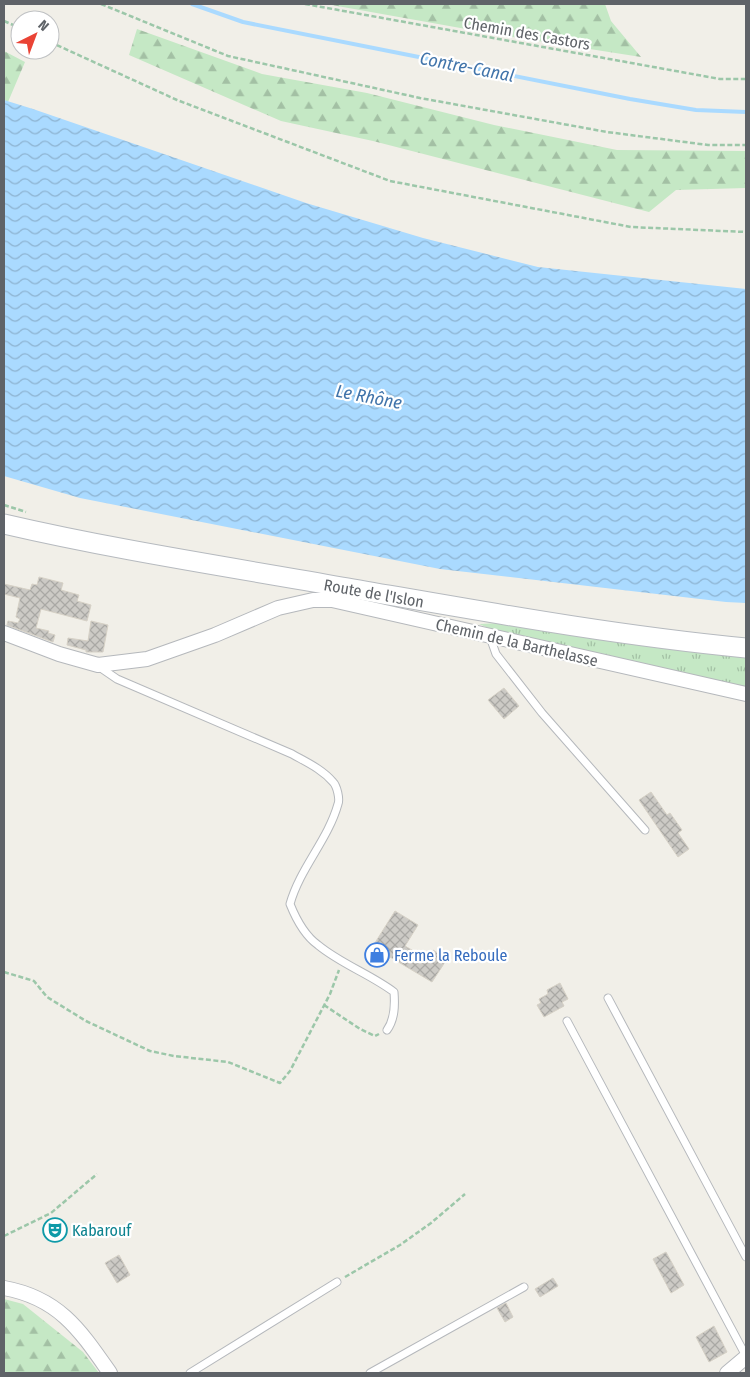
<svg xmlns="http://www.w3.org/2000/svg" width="750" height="1377" font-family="'Fira Sans Condensed',sans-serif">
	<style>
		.grass { fill: url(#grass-tufts) }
		.forest { fill: url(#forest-firs) }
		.water { fill: url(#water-waves) }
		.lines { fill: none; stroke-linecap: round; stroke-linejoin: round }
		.stream { stroke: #aadaff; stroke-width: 4 }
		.building { fill: url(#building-cross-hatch); stroke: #d6d1c6 }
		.lane-casing { stroke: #b5b8bc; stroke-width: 9 }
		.street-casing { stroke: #b5b8bc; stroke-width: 16 }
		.secondary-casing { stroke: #b6babf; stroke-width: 21 }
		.path { stroke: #9cc7a9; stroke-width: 2.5; stroke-dasharray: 5 2.5; stroke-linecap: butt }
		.lane { stroke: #fff; stroke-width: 7 }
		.street { stroke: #fff; stroke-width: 14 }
		.secondary { stroke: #fff; stroke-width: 19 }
		.labels { text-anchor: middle; stroke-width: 4.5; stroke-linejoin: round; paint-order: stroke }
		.street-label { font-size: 16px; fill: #5f6368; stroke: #fff }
		.shop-label { font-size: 16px; fill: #366cbe; stroke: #fff; text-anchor: start }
		.culture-label { font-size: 16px; fill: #0d838f; stroke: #fff; text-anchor: start }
		.water-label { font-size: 18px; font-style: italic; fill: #4174aa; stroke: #fff }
	</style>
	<defs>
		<pattern id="grass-tufts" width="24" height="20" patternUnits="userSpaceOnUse" patternTransform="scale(1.25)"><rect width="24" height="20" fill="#c5e8c5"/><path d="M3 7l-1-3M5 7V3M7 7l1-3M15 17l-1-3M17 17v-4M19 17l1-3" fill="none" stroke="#a3c0a4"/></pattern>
		<pattern id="forest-firs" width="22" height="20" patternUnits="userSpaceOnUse" patternTransform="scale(1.25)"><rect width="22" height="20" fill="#c5e8c5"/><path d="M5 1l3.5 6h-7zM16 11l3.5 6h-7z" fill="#a3c0a4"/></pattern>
		<pattern id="water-waves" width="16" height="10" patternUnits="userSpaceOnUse" patternTransform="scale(1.25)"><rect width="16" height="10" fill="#aadaff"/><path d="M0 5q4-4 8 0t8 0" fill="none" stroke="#8eb4d2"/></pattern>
		<pattern id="building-cross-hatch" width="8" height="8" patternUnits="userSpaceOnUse" patternTransform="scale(1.25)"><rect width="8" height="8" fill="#cccac5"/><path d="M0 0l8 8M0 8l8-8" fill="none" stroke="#a9a8a4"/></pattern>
	</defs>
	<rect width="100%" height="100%" fill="#f1efe8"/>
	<path class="grass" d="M500 623 671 649 746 658V687L500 633 479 624Z"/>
	<path class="forest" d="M326 4H605L611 21 641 57 494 34Z
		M137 29 262 74 367 93 494 125 617 150 746 151V188L676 190 649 212 373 141 281 121 129 55Z
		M4 51 25 62 8 102 4 100Z
		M4 1299 23 1304 83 1352 99 1373H5V1366L4 1365Z"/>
	<path class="water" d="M4 100 33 109 306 203 423 238 538 267 746 289V603L726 602 440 569 80 498 4 476Z"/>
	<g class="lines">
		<path class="stream" d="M192 4 243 22 630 99 696 110 746 112"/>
	</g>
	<path class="building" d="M39 577 63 583 61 590 79 595 77 601 91 605 87 621 41 609 36 628 49 631 48 633 55 635 53 642 7 625 8 621 18 623 20 619 16 617 20 598 4 594V584L30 590 32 584 37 585Z
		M91 621 108 625 103 652H86V650L67 645 68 638 88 641Z
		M504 688 519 706 504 719 488 700Z
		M651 792 667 815 670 813 682 830 678 833 689 849 678 857 639 800Z
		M395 911 418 925 405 946 427 959 433 950 447 959 432 982 390 957 387 962 382 959 381 962 368 954Z
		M560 983 568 999 562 1002 564 1006 544 1017 537 1005 541 1003 539 999 548 994 547 990Z
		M666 1252 684 1285 671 1293 653 1259Z
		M119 1255 130 1275 117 1283 105 1263Z
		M553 1278 558 1286 540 1297 535 1289Z
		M506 1303 513 1317 505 1322 497 1308Z
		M714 1326 727 1352 709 1362 696 1337Z"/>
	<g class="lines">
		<g class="lane-casing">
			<path id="lane" d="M490 637 496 654 542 713 645 830
				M98 666 117 679 292 754C306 762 322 769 333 782 337 786 340 799 338 804 328 840 300 868 290 904 296 919 304 935 318 945 341 964 370 974 394 992 395 1005 395 1019 387 1030
				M608 998 746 1257
				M567 1021 746 1356
				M190 1373 337 1282
				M370 1373 524 1287"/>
		</g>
		<g class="street-casing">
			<path id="street" d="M4 633 59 654 98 665 147 659 215 635 278 608 313 600H332L746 694
				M4 1288C59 1298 80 1330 110 1373
				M727 1373 746 1357"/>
		</g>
		<g class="secondary-casing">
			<path id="secondary" d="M4 524C116 550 229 567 342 587 476 610 610 635 746 648"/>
		</g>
		<path class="path" d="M101 4 228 56 420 98 607 132 708 145H746
			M305 4 720 79H746
			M4 21 20 28
			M50 42 177 100 390 181 631 227 746 232
			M4 505 26 512
			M4 972 34 981 47 997 86 1021 150 1051 174 1056 228 1062 280 1083 290 1071 330 994 339 970
			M324 1005 360 1029 375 1036 379 1034
			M4 1236 51 1213 97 1174
			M345 1277 400 1245 431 1223 465 1194"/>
		<use href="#lane" class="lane"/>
		<use href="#street" class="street"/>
		<use href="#secondary" class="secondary"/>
	</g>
	<defs>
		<g id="shop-ring" transform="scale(1.25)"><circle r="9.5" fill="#fff" stroke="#3f7fe0" stroke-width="1.5"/><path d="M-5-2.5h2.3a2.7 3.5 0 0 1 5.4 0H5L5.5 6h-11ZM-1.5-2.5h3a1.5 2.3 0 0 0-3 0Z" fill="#3f7fe0"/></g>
		<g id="theatre-ring" transform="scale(1.25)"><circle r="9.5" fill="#fff" stroke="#0f9aa8" stroke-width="1.5"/><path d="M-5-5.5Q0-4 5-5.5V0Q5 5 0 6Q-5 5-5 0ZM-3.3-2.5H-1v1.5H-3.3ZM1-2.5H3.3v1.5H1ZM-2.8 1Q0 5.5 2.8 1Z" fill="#0f9aa8"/></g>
	</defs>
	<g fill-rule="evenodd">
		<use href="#shop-ring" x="377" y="955"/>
		<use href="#theatre-ring" x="55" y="1230"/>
	</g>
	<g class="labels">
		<g class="street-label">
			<text transform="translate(527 33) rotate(10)" y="6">Chemin des Castors</text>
			<text transform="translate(374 593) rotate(10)" y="6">Route de l'Islon</text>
			<text transform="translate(517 642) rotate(13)" y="6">Chemin de la Barthelasse</text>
		</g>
		<g class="shop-label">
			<text x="394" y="961">Ferme la Reboule</text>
		</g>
		<g class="culture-label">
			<text x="72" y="1236">Kabarouf</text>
		</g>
		<g class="water-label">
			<text transform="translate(467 67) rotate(11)" y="6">Contre-Canal</text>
			<text transform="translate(369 397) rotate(11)" y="6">Le Rhône</text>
		</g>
	</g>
	<rect width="750" height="1377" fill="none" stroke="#5f6368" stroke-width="10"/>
	<g transform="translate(35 35) rotate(42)"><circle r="24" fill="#ffffff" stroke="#bfc1c3"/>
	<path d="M0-4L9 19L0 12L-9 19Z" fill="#ea4335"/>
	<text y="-8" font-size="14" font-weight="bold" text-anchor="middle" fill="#5f6368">N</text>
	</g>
</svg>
